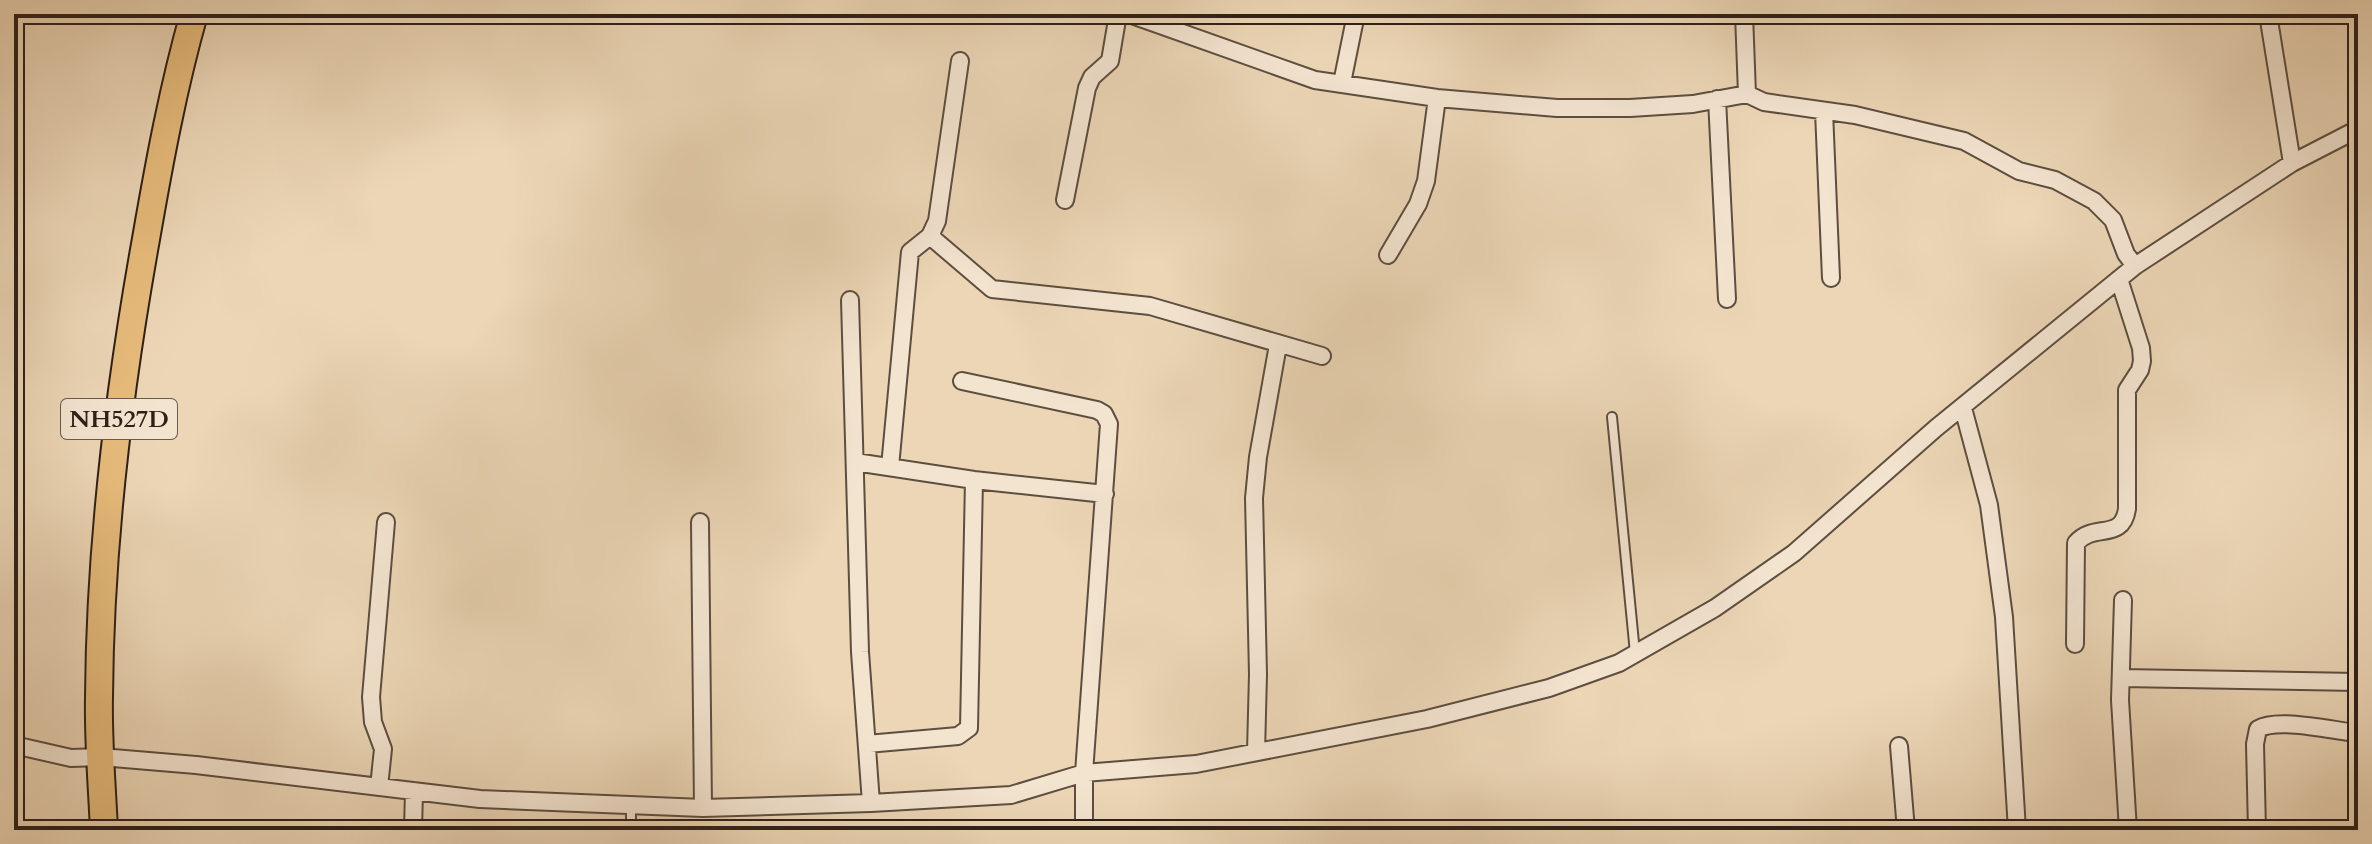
<svg xmlns="http://www.w3.org/2000/svg" width="2372" height="844" font-family="Cardo,serif">
	<style>
		.lines { fill: none; stroke-linecap: round; stroke-linejoin: round }
		.service-casing { stroke: #5d4e40; stroke-width: 12 }
		.minor-casing { stroke: #5d4e40; stroke-width: 20 }
		.trunk-casing { stroke: #2d2018; stroke-width: 30 }
		.service { stroke: #f3e4d0; stroke-width: 8 }
		.minor { stroke: #f3e4d0; stroke-width: 16 }
		.trunk { stroke: #e6bb7b; stroke-width: 26 }
		.labels { text-anchor: middle; stroke-width: 8; stroke-linejoin: round; paint-order: stroke }
		.shield { fill: #f3e4d0; stroke: #685b4f; stroke-width: 2 }
		.shield-label { font-size: 24px; font-weight: bold; fill: #2d2018 }
	</style>
	<rect width="100%" height="100%" fill="#ecd6b6"/>
	<filter id="stains"><feTurbulence type="fractalNoise" baseFrequency=".0025" numOctaves="4"/><feColorMatrix values="0 0 0 0 .2 0 0 0 0 .09 0 0 0 0 .02 0 0 0 .5 -.17"/></filter>
	<radialGradient id="worn" r=".72"><stop offset=".6" stop-color="#630" stop-opacity="0"/><stop offset="1" stop-color="#630" stop-opacity=".3"/></radialGradient>
	<g class="lines">
		<g class="service-casing">
			<path id="service" d="M1612 417 1635 653
				M631 805V830"/>
		</g>
		<g class="minor-casing">
			<path id="minor" d="M1129 14 1315 80 1437 98 1557 108H1630L1693 104 1747 94
				M1744 14 1747 94 1764 102 1855 115 1964 141 2019 171 2055 180 2094 201 2113 220 2126 254 2135 266
				M2268 14 2292 163
				M1342 83 1356 14
				M1717 99 1727 299
				M1824 111 1831 278
				M1065 200 1087 88 1092 77 1110 61 1118 14
				M930 236 992 289 1150 306 1322 356
				M1388 255 1418 204 1426 181 1437 98
				M850 300 860 652 871 803
				M962 381 1097 410 1104 414 1109 424 1084 773V830
				M1963 408 1989 505 2004 617 2017 830
				M855 462 974 480 1105 494
				M890 467 910 252 930 236 937 221 960 61
				M700 522 703 808
				M2123 600 2120 700 2128 830
				M2075 644 2076 543C2094 522 2122 542 2127 509V390L2140 370 2142 361 2141 348 2119 279
				M2121 678 2358 682
				M867 744 958 736 969 728 974 480
				M14 745 71 758 101 757 196 765 480 799 703 808 871 803 1011 795 1084 773 1196 764 1427 719 1549 688 1619 663 1715 608 1794 553 1936 428 2135 266 2292 163 2358 129
				M1899 746 1906 830
				M1256 752 1258 674 1254 498 1258 457 1278 345
				M379 787 383 749 373 722 371 697 386 522
				M413 830 414 791
				M2257 830 2255 744 2258 729C2278 717 2334 731 2358 733"/>
		</g>
		<g class="trunk-casing">
			<path id="trunk" d="M104 830C102 786 98 741 99 697 100 544 119 389 146 239 159 164 173 88 194 14"/>
		</g>
		<use href="#service" class="service"/>
		<use href="#minor" class="minor"/>
		<use href="#trunk" class="trunk"/>
	</g>
	<g class="labels">
		<rect class="shield" x="61" y="399" width="116" height="40" rx="6"/>
		<g class="shield-label">
			<text x="119" y="427">NH527D</text>
		</g>
	</g>
	<rect width="2372" height="844" fill="none" stroke="#ecd6b6" stroke-width="48"/>
	<rect x="16" y="16" width="2340" height="812" fill="none" stroke="#2d2018" stroke-width="4"/>
	<rect x="24" y="24" width="2324" height="796" fill="none" stroke="#2d2018" stroke-width="2"/>
	<rect width="100%" height="100%" filter="url(#stains)"/>
	<rect width="100%" height="100%" fill="url(#worn)"/>
</svg>
